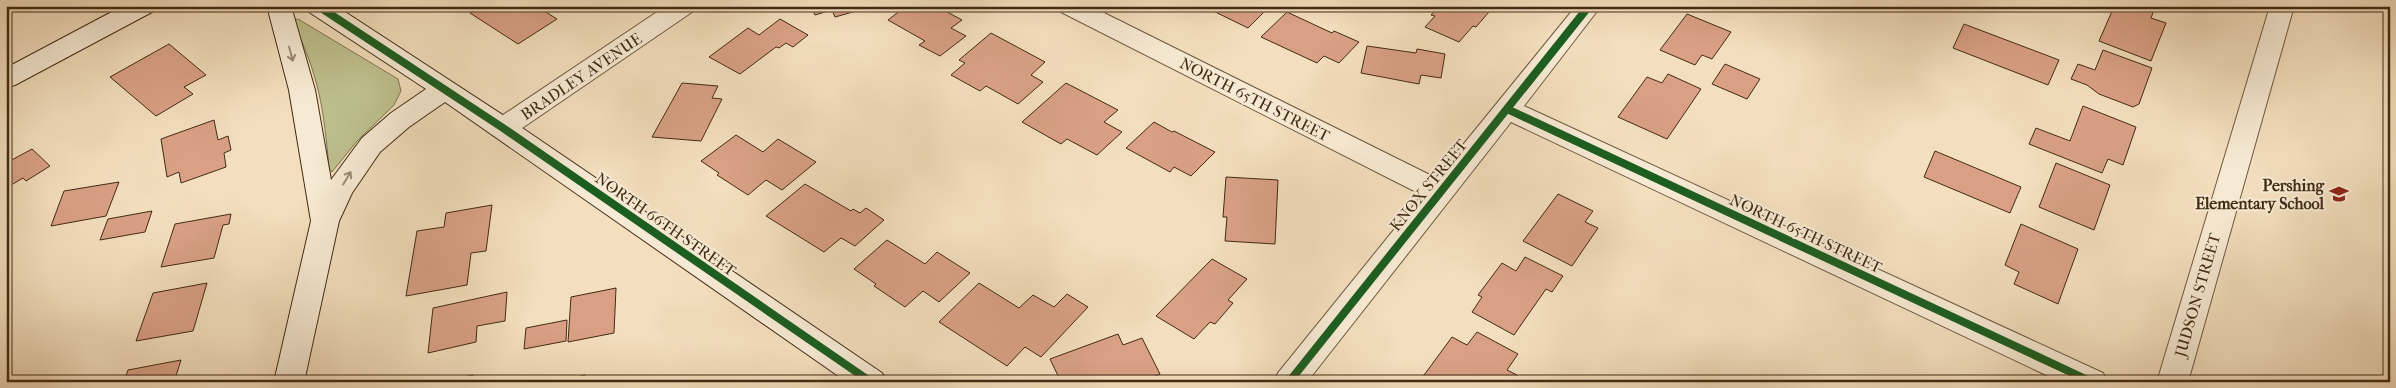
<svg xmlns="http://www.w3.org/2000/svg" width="2396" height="388" font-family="'IM FELL French Canon',serif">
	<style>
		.green { fill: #bec08e; stroke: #807651 }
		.building { fill: #d9a085; stroke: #422b14 }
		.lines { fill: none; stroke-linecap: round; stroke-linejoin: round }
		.street-casing { stroke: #6e583e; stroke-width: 2 }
		.secondary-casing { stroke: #422b14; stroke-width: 2 }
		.street { fill: #f7ead4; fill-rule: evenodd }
		.secondary { fill: #f7ead4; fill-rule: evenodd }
		.cycleway-casing { stroke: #f7ead4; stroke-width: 11 }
		.cycleway { stroke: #1b5e20; stroke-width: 8 }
		.oneway { stroke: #9c8a74 }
		.labels { text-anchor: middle; stroke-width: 4; stroke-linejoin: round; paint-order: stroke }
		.street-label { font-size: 16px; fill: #422b14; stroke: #f7ead4 }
		.poi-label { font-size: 16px; font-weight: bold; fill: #422b14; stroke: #f7ead4; text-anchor: end }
	</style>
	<rect width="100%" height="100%" fill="#f3debd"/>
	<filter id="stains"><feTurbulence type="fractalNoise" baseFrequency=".004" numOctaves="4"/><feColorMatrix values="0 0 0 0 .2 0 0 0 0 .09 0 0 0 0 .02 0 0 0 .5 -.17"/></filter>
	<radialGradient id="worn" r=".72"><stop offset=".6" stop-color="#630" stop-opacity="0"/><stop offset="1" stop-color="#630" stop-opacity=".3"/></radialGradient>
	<path class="green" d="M298 19 398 79 401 91 394 105 357 141 332 172 329 168C324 110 319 74 292 21Z"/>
	<path class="building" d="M466 6H521L528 11 536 6 557 19 518 44 470 13 474 11Z
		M811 6H874L835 17 832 10 815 15Z
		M906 6H936L962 20 951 28 966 36 940 56 919 45 925 41 888 20Z
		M1203 6H1265L1268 8 1248 28Z
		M1433 6H1491L1486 11 1489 12 1476 27 1473 26 1459 42 1425 27 1435 16 1431 15 1437 8Z
		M2111 6H2145L2154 10 2151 18 2166 23 2151 61 2099 41 2113 9Z
		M1287 12 1332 33 1334 31 1359 42 1339 63 1324 56 1317 63 1261 37Z
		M1687 14 1731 32 1712 59 1702 55 1695 65 1660 50Z
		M780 19 808 35 793 47 786 43 779 48 776 47 740 74 709 57 748 28 759 35Z
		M1964 24 2059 60 2048 85 1953 48Z
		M991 33 1045 62 1031 75 1043 82 1018 104 986 86 980 91 951 75 965 63 959 60Z
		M169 44 206 75 184 87 193 94 156 116 110 77Z
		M1367 46 1416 53 1417 49 1445 54 1441 78 1421 75 1419 84 1361 73Z
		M2103 50 2152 68 2139 104 2133 107 2099 94 2087 85 2071 79 2078 64 2095 70Z
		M1725 64 1760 79 1747 99 1712 84Z
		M1668 74 1701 89 1667 139 1618 117 1647 77 1662 83Z
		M682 83 718 86 712 98 722 99 701 141 652 137Z
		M1066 83 1118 110 1104 122 1122 132 1097 155 1067 139 1061 144 1022 122Z
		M2083 106 2136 127 2123 165 2108 159 2102 173 2029 144 2036 128 2070 141Z
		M214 120 218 140 228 136 231 150 224 153 226 167 181 183 179 172 167 177 161 139Z
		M1154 122 1172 132 1174 131 1215 152 1191 176 1174 167 1170 172 1126 148Z
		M736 135 763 152 778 139 816 162 782 190 766 180 748 195 717 175 719 173 701 161Z
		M32 149 50 166 26 181 23 178 6 188V160L8 162Z
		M1935 151 2021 187 2010 213 1924 177Z
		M2056 163 2110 185 2094 230 2039 207Z
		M1226 177 1278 180 1275 244 1225 241 1227 217H1223Z
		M119 182 106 216 51 226 64 191Z
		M805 184 851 211 853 209 860 213 866 208 884 220 855 246 841 238 824 252 766 216Z
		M1558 194 1593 211 1585 222 1598 228 1572 266 1523 241Z
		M492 205 486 251 471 253 467 285 406 296 417 231 444 227 446 213Z
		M152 211 145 232 100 240 108 219Z
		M231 214 229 224 223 225 214 258 161 267 175 224Z
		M2021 224 2078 249 2058 304 2014 284 2019 272 2005 265Z
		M887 240 925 264 937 252 970 273 939 302 923 291 905 307 874 286 876 284 854 269Z
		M1525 257 1563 276 1552 292 1546 289 1514 335 1472 312 1482 297 1478 295 1502 263 1516 271Z
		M1212 259 1247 279 1228 300 1233 303 1215 324 1210 322 1194 339 1156 316Z
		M207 283 193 331 136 341 153 293Z
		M979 283 1019 308 1033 295 1054 307 1067 294 1088 307 1041 357 1025 347 1007 366 939 322Z
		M616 288 614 333 568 342 571 297Z
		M507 292 505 321 477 326 476 342 428 353 433 308Z
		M567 320 566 341 524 349 526 328Z
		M1477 332 1518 354 1507 370 1517 375 1519 382H1419L1452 337 1467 345Z
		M1118 334 1123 345 1142 338 1160 374 1140 382H1061L1050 359Z
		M181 360 174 382H124L128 370Z
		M473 375 472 382H441Z
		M585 375V382H540L569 376 568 379Z"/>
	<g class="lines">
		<g class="street-casing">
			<path id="street" d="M666 6H695L692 12 512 135 503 137 494 135 490 128 494 121Z
				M1058 6H1090L1436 178 1576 6H1601L1524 106 2103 373 2107 382H2061L1511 122 1307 382H1274L1278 373 1422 195 1061 12Z
				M2270 6H2294L2188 382H2157Z"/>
		</g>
		<g class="secondary-casing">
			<path id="secondary" d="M123 6H155L152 12 15 85 6 88V68Z
				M267 6H291L315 90 331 180 362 138 391 113 426 89 309 12 306 6H336L512 121 882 373 886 382H847L445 102 409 127 380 152 352 193 339 221 304 382H274L311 221 289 90Z"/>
		</g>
		<use href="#street" class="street"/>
		<use href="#secondary" class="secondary"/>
		<g class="cycleway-casing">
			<path id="cycleway" d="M318 6 503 128 871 382
				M1507 109 2092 382
				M1289 382 1589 6"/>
		</g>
		<use href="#cycleway" class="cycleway"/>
	</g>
	<defs><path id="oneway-shaft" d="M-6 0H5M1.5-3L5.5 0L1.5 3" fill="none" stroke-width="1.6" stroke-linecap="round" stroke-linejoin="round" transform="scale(1.25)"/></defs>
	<g class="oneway">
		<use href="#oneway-shaft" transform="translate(291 54) rotate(75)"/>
		<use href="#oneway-shaft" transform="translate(347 178) rotate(-59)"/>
	</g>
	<defs>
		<g id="school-bare" transform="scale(1.5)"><path d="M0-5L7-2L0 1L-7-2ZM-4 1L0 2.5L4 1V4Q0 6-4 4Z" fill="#8f2418" stroke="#f7ead4" stroke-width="2.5" paint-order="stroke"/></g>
	</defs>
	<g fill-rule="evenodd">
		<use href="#school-bare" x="2339" y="194"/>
	</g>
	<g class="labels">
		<g class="street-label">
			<text transform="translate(581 76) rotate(-34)" y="6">BRADLEY AVENUE</text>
			<text transform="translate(1255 99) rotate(27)" y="6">NORTH 65TH STREET</text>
			<text transform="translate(1428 185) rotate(-51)" y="6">KNOX STREET</text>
			<text transform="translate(666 224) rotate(35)" y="6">NORTH 66TH STREET</text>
			<text transform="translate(1806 233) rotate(25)" y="6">NORTH 65TH STREET</text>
			<text transform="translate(2197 295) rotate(-74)" y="6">JUDSON STREET</text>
		</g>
		<g class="poi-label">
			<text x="2324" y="191">Pershing<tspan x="2324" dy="18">Elementary School</tspan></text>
		</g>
	</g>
	<rect width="2396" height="388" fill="none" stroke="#f3debd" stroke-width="25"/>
	<rect x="8" y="8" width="2381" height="373" fill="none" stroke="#422b14" stroke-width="2.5"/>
	<rect x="12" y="12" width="2371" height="363" fill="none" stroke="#422b14"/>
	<rect width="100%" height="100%" filter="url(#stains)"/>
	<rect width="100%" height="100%" fill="url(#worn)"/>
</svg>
